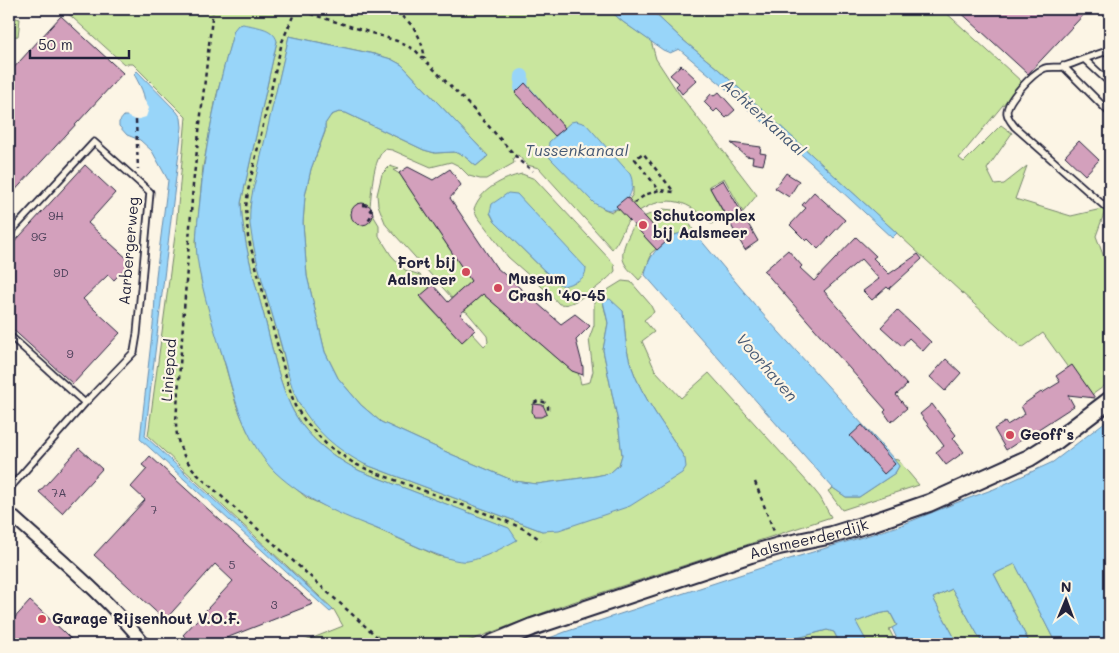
<svg xmlns="http://www.w3.org/2000/svg" width="1119" height="653" font-family="Mali,sans-serif">
	<style>
		.green { fill: #c9e69e; stroke: #76846c; fill-rule: evenodd }
		.water { fill: #98d5f9; stroke: #698dad }
		.pier { fill: #fcf5e5 }
		.lines { fill: none; stroke-linecap: round; stroke-linejoin: round }
		.canal { stroke: #98d5f9; stroke-width: 14 }
		.building { fill: #d3a0bc; stroke: #22223b }
		.lane-casing { stroke: #22223b; stroke-width: 9 }
		.street-casing { stroke: #22223b; stroke-width: 15 }
		.secondary-casing { stroke: #22223b; stroke-width: 20 }
		.path { stroke: #22223b; stroke-width: 2.5; stroke-dasharray: 4 4; stroke-linecap: butt }
		.lane { stroke: #fcf5e5; stroke-width: 5.5 }
		.street { stroke: #fcf5e5; stroke-width: 11 }
		.secondary { stroke: #fcf5e5; stroke-width: 16 }
		.poi-dot { fill: #d1495b; stroke: #fcf5e5; stroke-width: 2 }
		.labels { text-anchor: middle; stroke-width: 4.5; stroke-linejoin: round; paint-order: stroke }
		.number-label { font-size: 12px; fill: #4e425b }
		.poi-label { font-size: 15px; font-weight: bold; fill: #22223b; stroke: #fcf5e5; text-anchor: start }
		.street-label { font-size: 15px; fill: #22223b; stroke: #fcf5e5 }
		.water-label { font-size: 16px; font-style: italic; fill: #455874; stroke: #fcf5e5 }
	</style>
	<rect width="100%" height="100%" fill="#fcf5e5"/>
	<filter id="ink" filterUnits="userSpaceOnUse"><feTurbulence type="fractalNoise" baseFrequency=".02" numOctaves="2"/><feDisplacementMap in="SourceGraphic" scale="10" xChannelSelector="R" yChannelSelector="G"/><feConvolveMatrix kernelMatrix="1 2 1 2 8 2 1 2 1" color-interpolation-filters="sRGB"/></filter>
	<g filter="url(#ink)">
		<path class="green" d="M63 9H608L623 22 651 41 656 59 677 91 757 195 743 212 724 178 709 186 725 216 711 224C689 201 669 193 639 211L629 200 633 194V187L602 208 612 212 617 209 620 210 629 220C622 229 620 241 612 249L539 168 527 165 518 155 513 158 514 163 486 179H480L469 176 459 166 451 162 431 167 392 150 385 149C370 162 372 203 368 222L373 215 379 225V236L391 255 405 270 420 275 430 288 420 297 462 342 472 333 484 346 488 342 487 336 467 312 464 311 483 294 572 371 578 372 581 384 590 382 593 371 589 339 594 325V301L596 297 622 281 631 282 650 304 654 312 644 320 654 332 642 341 655 370 681 398 709 373 811 486 820 497 831 517 564 605 461 644H298L343 626 334 610 148 436 176 228 186 117 133 64H124ZM234 30 277 41 241 203C243 241 253 276 263 312 271 341 276 372 288 400 301 433 330 456 360 471L508 528 467 561 438 556 307 498 274 470 262 455 247 430 236 404 201 279 196 242 203 167 216 98ZM289 36 374 54 391 59 402 65 488 156 476 166 463 155 454 152 435 153 424 150 346 113 339 112 331 115 325 124V132L311 169 305 196 303 223 307 276 325 352 338 378 361 405 381 422 453 455 514 481 537 484 596 476 610 473 619 465 622 455 618 422 603 350 608 323 603 302 623 311C625 329 625 348 631 365 642 399 667 428 685 459L542 531 364 464 298 402 287 367 259 267 250 207Z
			M650 9H942L1022 82 959 158 964 162 1001 125 1012 133 987 169 995 185 1004 184 1027 166 1015 199 1071 216 1106 208 1096 236 1110 273V382L1089 397 1043 333 1022 348 718 69 683 40Z
			M9 16 20 19 18 36 9 37Z
			M390 166 399 169 393 170 403 176V179L471 281 452 298 386 225 378 205 377 195 382 174Z
			M522 174 535 179 614 264 615 271C607 281 580 301 568 304 566 305 561 304 559 304L549 293 508 257 477 216 474 209C480 190 503 178 522 174ZM517 195 540 220 557 283 495 222 490 213Z
			M663 209 673 210 685 214 694 232C686 231 679 236 672 234L666 240 643 217Z
			M634 225 656 249 650 254 651 256C647 264 646 273 639 280 635 275 628 270 625 264 618 253 629 235 634 225Z
			M893 459 898 460 919 485 842 510 828 491 833 488 846 497H859L895 473 899 466Z
			M1015 563 1056 644H1030L994 574Z
			M952 589 983 644H958L933 598Z
			M890 612 897 626 889 629 894 639 888 642V644H868L855 622C868 618 877 613 890 612Z
			M827 630 834 632 840 644H784L786 641Z"/>
		<path class="water" d="M608 9H650L683 40 718 69 897 233 892 238 810 162 742 104 723 86 679 49 670 53 663 50 623 22Z
			M243 24C255 27 273 27 277 41L241 203C243 241 253 276 263 312 271 341 276 372 288 400 301 433 330 456 360 471L509 528 517 540C502 548 485 558 468 561 449 564 400 538 380 530 341 515 306 501 275 472 248 445 235 402 226 367 215 331 202 294 197 257 195 238 198 219 200 200 205 143 218 86 234 30L238 25Z
			M289 36 374 54 391 59 402 65 488 156 476 166 463 155 454 152 435 153 424 150 346 113 339 112 331 115 325 124V131L311 169 305 196 303 223 307 276 325 352 338 378 361 405 381 422 453 455 514 481 537 484 596 476 610 473 619 465 622 455 618 422 603 350 608 323 603 301 610 299 623 311C625 329 625 348 631 365 642 399 667 428 685 459L686 467 682 473 630 506 559 530 542 531 364 464C337 450 314 430 299 403 289 385 286 361 280 341 270 305 254 260 250 224 249 211 251 198 254 186Z
			M137 71 177 112 181 118 182 127 145 436 333 610 330 612 140 439 154 316 156 276 168 180 152 151 140 140 127 135 119 126V122L124 116H144C147 97 143 91 134 74Z
			M576 121 586 124 630 174C637 189 627 206 613 210 607 211 599 206 594 203L550 158 548 153 549 142 571 122Z
			M508 193 517 194 586 268C586 281 574 282 564 286L557 283 495 222 490 212 492 204Z
			M688 231 694 232 760 311 893 458 899 466 895 473 859 497H846L833 488 645 275C647 259 658 245 672 236 676 234 683 233 688 231Z
			M1110 418V644H1056L1015 564 994 574 1030 644H983L952 589 933 598 958 644H892L898 641 892 628 897 625 890 612C877 613 868 618 856 622L868 644H840L834 632 827 630 786 641 784 644H759L758 642 750 644H534L565 632 773 564 899 526 953 504 994 489 1053 462Z"/>
		<path class="pier" d="M143 98 149 108 146 117 136 120 128 117 125 113 134 115 142 114 144 108Z"/>
		<g class="lines">
			<path class="canal" d="M522 76 521 88 532 100"/>
		</g>
		<path class="building" d="M957 9H1089L1028 74Z
			M61 16 123 73 9 197V73Z
			M681 65 697 80 682 94 676 86 679 83 670 75Z
			M525 83 565 128 555 136 515 93Z
			M719 92 735 110 726 118 717 109 714 112 704 102 711 94 714 96Z
			M1079 141 1099 160 1085 175 1065 156Z
			M731 143 761 147 760 153 766 154 763 165 752 163 753 157 746 156Z
			M85 165 115 193 88 223 131 262 114 280 108 275 83 299 120 333 73 384 9 326V248Z
			M408 167 433 180 450 169 461 185 450 198 496 267 561 324 575 314 590 326 576 340 583 367V375L572 371 483 294 460 314 475 330 462 342 420 296 433 285 448 302 471 281 399 173Z
			M786 173 799 181 789 197 775 188Z
			M723 180 758 241 745 250 710 188Z
			M814 192 845 220 818 249 808 239 806 241 790 225 806 208 802 205Z
			M627 197 667 241 657 250 616 206Z
			M351 214a11 11 0 1 1 22 0a11 11 0 1 1-22 0Z
			M856 237 876 256 873 258 889 274 918 254 922 259 889 289 887 287 872 300 863 291 879 279 861 259 824 291 907 385 896 395 907 408 891 422 884 412 886 410 764 271 788 250 802 266 800 268 814 281Z
			M897 310 931 342 923 351 909 338 902 346 881 327Z
			M946 359 961 373 945 391 930 377Z
			M1072 365 1095 398 1068 395 1074 406 1006 450 994 429 1005 422 1007 425 1025 414 1021 406 1041 392 1042 393 1060 382 1056 376Z
			M533 404 543 405 547 414 541 417H534L532 411Z
			M932 404 956 435 953 438 964 452 946 465 936 452 944 446 920 414Z
			M862 425 895 464 884 474 850 436Z
			M79 448 102 469 62 513 39 492Z
			M150 456 257 554 313 604 211 644H194L183 635 233 581 215 564 165 620 94 555 145 500 131 487 147 469 142 465Z
			M30 601 63 631 76 644H9V624Z"/>
		<g class="lines">
			<g class="lane-casing">
				<path id="lane" d="M1110 50 1084 59 1110 83
					M1084 59C1077 62 1069 65 1062 67 1056 68 1048 66 1043 69 1032 74 1006 101 1007 113 1008 119 1012 123 1015 127L1110 211
					M1063 66 1108 111
					M9 234 94 142 150 192 137 334 134 352 85 403 9 489
					M9 335 85 403"/>
			</g>
			<g class="street-casing">
				<path id="street" d="M9 513C55 555 105 595 144 644"/>
			</g>
			<g class="secondary-casing">
				<g id="secondary">
					<path id="s1" d="M491 644 532 627 751 554 779 546 832 535 874 522 929 503 1029 458 1056 441 1110 400"/>
				</g>
			</g>
			<path class="path" d="M213 9 193 185 176 421C176 444 183 458 198 475L385 644
				M295 9 397 41 415 50 474 110 521 162 533 171
				M296 9 282 42 248 191 246 207 248 237 288 384 295 406 305 421 327 445 355 464 376 473 506 521 524 529 541 540
				M388 9C412 19 421 34 425 59
				M136 120 138 169
				M634 203 645 195 659 190 635 159 643 153 674 192 659 190
				M363 205C372 206 374 214 368 220
				M369 211 375 207
				M534 403 538 401 544 402 548 406V411
				M755 482 775 534"/>
			<use href="#lane" class="lane"/>
			<use href="#street" class="street"/>
			<use href="#secondary" class="secondary"/>
		</g>
	</g>
	<g class="poi-dot">
		<circle cx="643" cy="225" r="5"/>
		<circle cx="466" cy="272" r="5"/>
		<circle cx="498" cy="288" r="5"/>
		<circle cx="1010" cy="435" r="5"/>
		<circle cx="42" cy="619" r="5"/>
	</g>
	<g class="labels">
		<g class="number-label">
			<text x="56" y="220">9H</text>
			<text x="39" y="241">9G</text>
			<text x="61" y="277">9D</text>
			<text x="70" y="358">9</text>
			<text x="59" y="497">7A</text>
			<text x="154" y="514">7</text>
			<text x="232" y="569">5</text>
			<text x="274" y="609">3</text>
		</g>
		<g class="poi-label">
			<text x="653" y="221">Schutcomplex<tspan x="653" dy="17">bij Aalsmeer</tspan></text>
			<text x="456" y="268" text-anchor="end">Fort bij<tspan x="456" dy="17">Aalsmeer</tspan></text>
			<text x="508" y="284">Museum<tspan x="508" dy="17">Crash '40-45</tspan></text>
			<text x="1020" y="440">Geoff's</text>
			<text x="52" y="624">Garage Rijsenhout V.O.F.</text>
		</g>
		<g class="street-label">
			<text transform="translate(129 251) rotate(-85)" y="5">Aarbergerweg</text>
			<text transform="translate(169 370) rotate(-86)" y="5">Liniepad</text>
			<text dy="5" stroke="none"><textPath href="#s1" startOffset="335">Aalsmeerderdijk</textPath></text>
		</g>
		<g class="water-label">
			<text transform="translate(764 117) rotate(42)" y="6">Achterkanaal</text>
			<text x="577" y="156">Tussenkanaal</text>
			<text transform="translate(767 367) rotate(49)" y="6">Voorhaven</text>
		</g>
	</g>
	<rect width="1119" height="653" fill="none" stroke="#fcf5e5" stroke-width="30"/>
	<rect x="15" y="15" width="1089" height="623" fill="none" stroke="#22223b" stroke-width="2" filter="url(#ink)"/>
	<g transform="translate(1066 600) rotate(1)" stroke="#fcf5e5" stroke-width="4" paint-order="stroke">
	<path d="M0-4L9 19L0 12L-9 19Z" fill="#22223b"/>
	<text y="-8" font-size="14" font-weight="bold" text-anchor="middle" fill="#22223b">N</text>
	</g>
	<path d="M30 50v8h99v-8" fill="none" stroke="#22223b" stroke-width="2.5"/>
	<text x="38" y="50" font-size="15" fill="#22223b" stroke="#fcf5e5" stroke-width="4" paint-order="stroke">50 m</text>
</svg>
